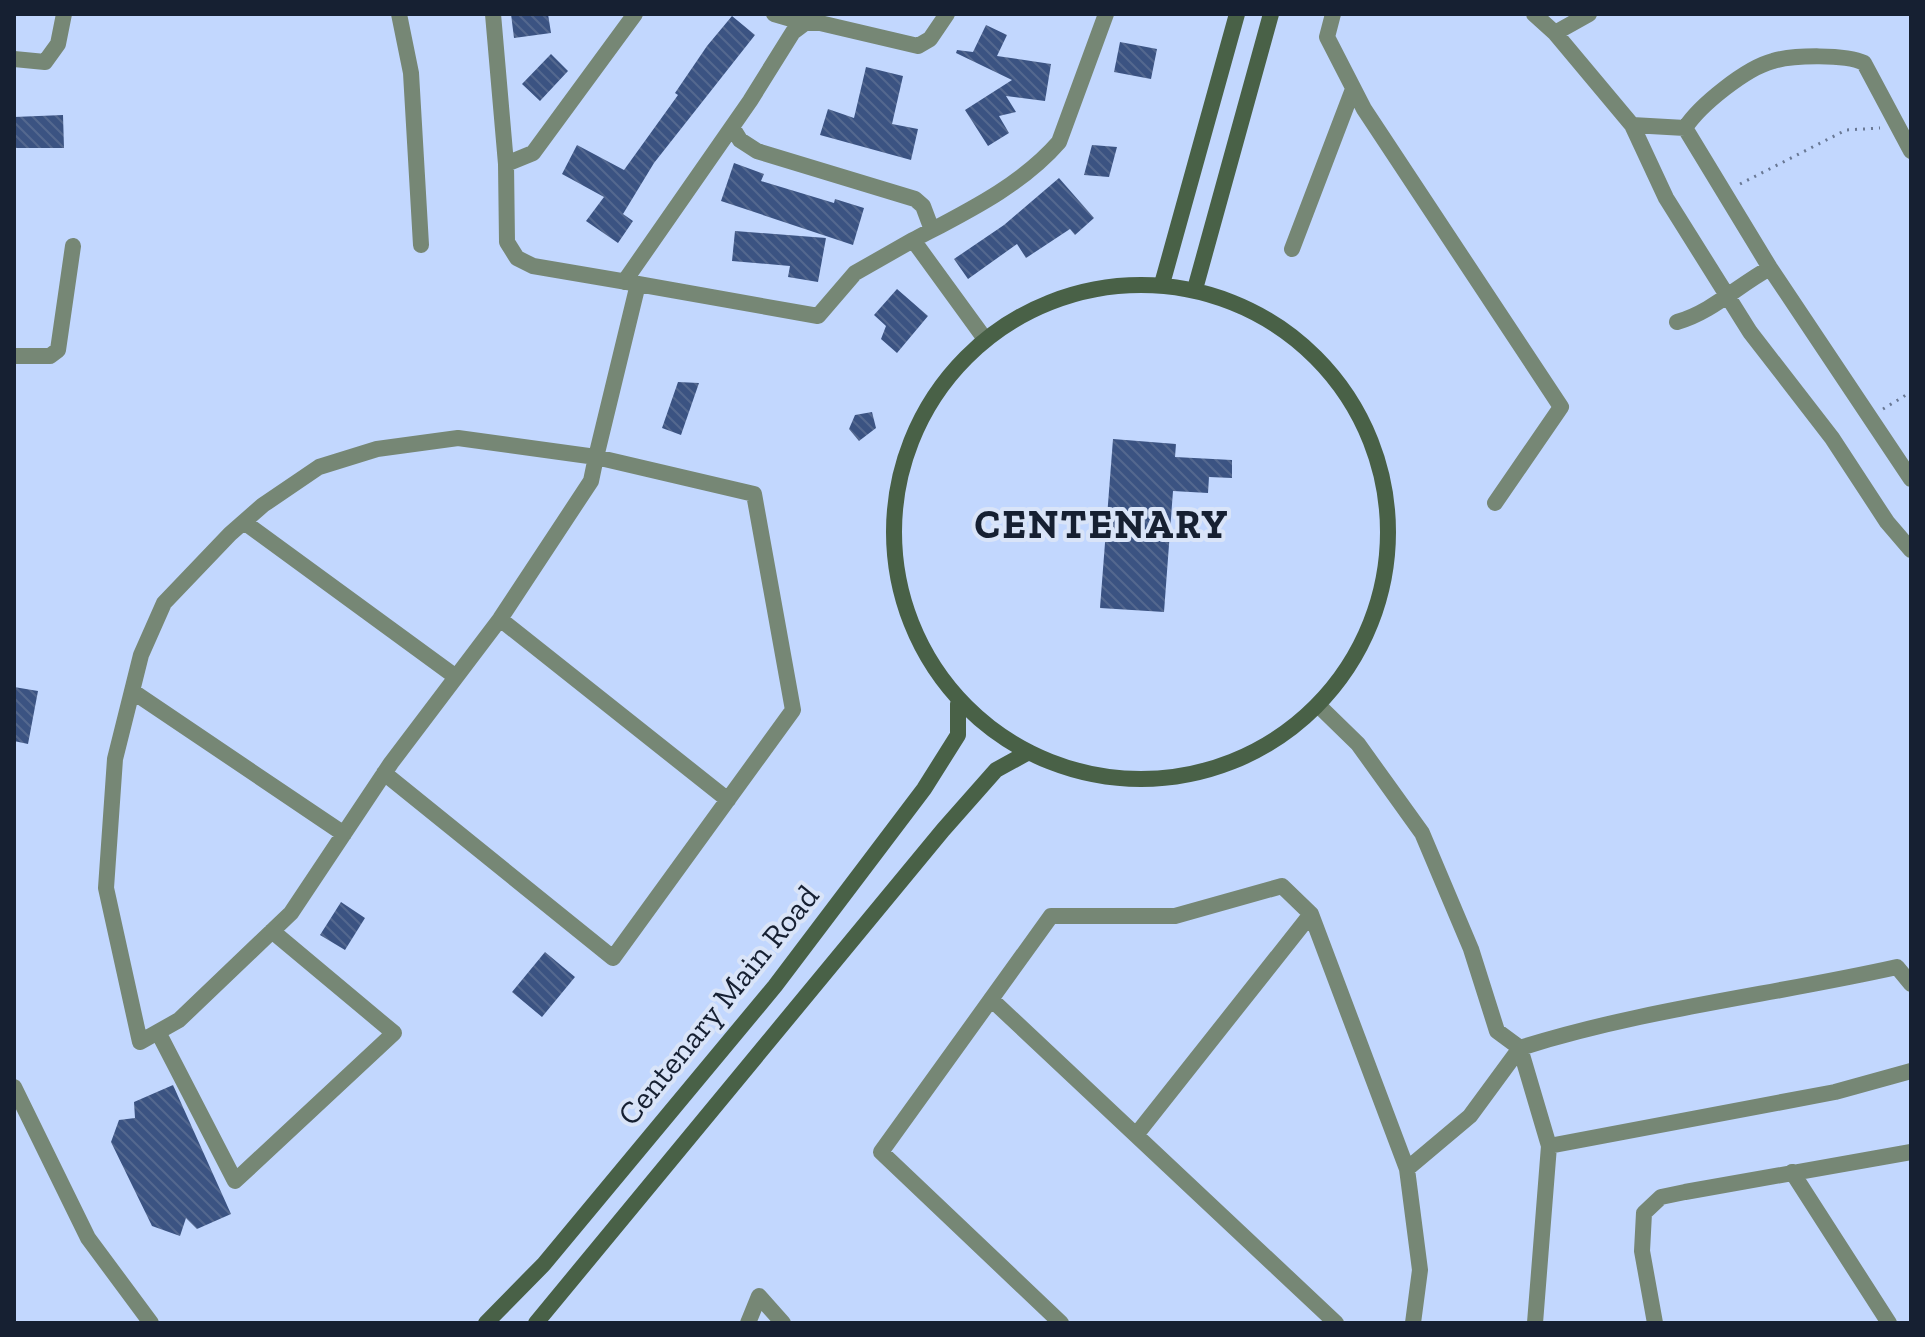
<svg xmlns="http://www.w3.org/2000/svg" width="1925" height="1337" font-family="'Zilla Slab',serif">
	<style>
		.building { fill: url(#building-back-hatch) }
		.lines { fill: none; stroke-linecap: round; stroke-linejoin: round }
		.path { stroke: #697894; stroke-width: 3; stroke-dasharray: 2 6; stroke-linecap: butt }
		.street { stroke: #768775; stroke-width: 16 }
		.secondary { stroke: #496147; stroke-width: 16 }
		.labels { text-anchor: middle; stroke-width: 8; stroke-linejoin: round; paint-order: stroke }
		.street-label { font-size: 32px; fill: #162032; stroke: #d9e4f8 }
		.district-label { font-size: 40px; font-weight: bold; letter-spacing: 2px; fill: #162032; stroke: #d9e4f8 }
	</style>
	<defs>
		<pattern id="building-back-hatch" width="6" height="6" patternUnits="userSpaceOnUse" patternTransform="scale(2)"><rect width="6" height="6" fill="#3b5382"/><path d="M-1 5l2 2M0 0l6 6M5-1l2 2" fill="none" stroke="#54688f"/></pattern>
	</defs>
	<rect width="100%" height="100%" fill="#c2d7fe"/>
	<path class="building" d="M511 14H548L551 33 514 38Z
		M732 16 755 35 654 163 623 214 633 221 618 243 586 221 604 197 562 174 577 145 624 170 678 95 675 93 707 46Z
		M986 25 1007 35 997 56 1051 64 1045 101 1006 96 1016 112 999 116 1009 133 988 146 965 110 1012 80 956 53 957 50 973 52Z
		M1120 42 1157 49 1151 79 1114 72Z
		M551 54 568 71 540 101 522 84Z
		M866 67 903 76 892 124 918 129 911 160 820 135 828 109 854 118Z
		M63 115 64 148H14V117Z
		M1092 145 1117 147 1109 177 1084 175Z
		M734 163 764 174 761 181 834 203 835 199 864 208 853 245 721 201Z
		M1059 178 1094 218 1075 235 1070 229 1026 258 1017 244 968 279 954 259 1004 225Z
		M735 231 826 238 818 282 788 277 790 266 732 261Z
		M897 289 928 316 897 353 881 339 886 326 874 315Z
		M678 382 699 383 681 435 662 428Z
		M872 412 876 428 859 441 849 429 855 415Z
		M1113 439 1176 444 1175 457 1232 460V478L1209 477 1208 493 1173 491 1164 612 1100 608Z
		M14 687 38 691 28 744 14 741Z
		M341 902 365 918 345 950 320 935Z
		M545 952 575 977 542 1017 512 992Z
		M173 1085 231 1214 197 1229 186 1218 180 1236 152 1226 111 1142 119 1120 135 1118 134 1102Z"/>
	<g class="lines">
		<path class="path" d="M1740 184 1846 130 1880 128
			M1883 409 1911 392"/>
		<path class="street" d="M399 14 411 73 421 245
			M493 14 506 164 507 242 517 258 533 266 633 283
			M774 14 805 23
			M1333 14 1327 37 1364 109 1561 407 1495 503
			M1534 14 1555 33 1589 14
			M1555 33 1632 125 1685 128
			M14 59 45 62 58 44 64 14
			M1632 125 1666 198 1750 332 1832 438 1887 522 1911 550
			M732 127 740 140 757 151 915 199 923 206 932 230
			M1911 151 1864 63C1846 54 1793 55 1773 61 1746 68 1700 105 1685 128L1770 268 1911 479
			M506 164 533 153 635 14
			M913 240C964 213 1021 186 1059 142L1106 14
			M1292 249 1353 89
			M624 282 750 101 793 32 805 23H820L918 46 930 39 947 14
			M1677 322C1712 312 1737 286 1770 268
			M14 356H50L58 350 73 246
			M244 522 456 677
			M500 619 728 800
			M132 691 344 834
			M1318 705 1358 744 1422 833 1471 949 1497 1031 1520 1048C1643 1009 1772 995 1897 967L1911 984
			M384 773 613 958 793 710 754 494 596 457 458 438 377 449 319 467 263 505 230 534 164 603 141 655 115 759 106 888 140 1042 179 1020 291 913 391 763 500 619 591 481 596 457 638 284 818 316 855 273 913 240 985 339
			M991 999 1336 1323
			M158 1032 235 1181 394 1033 272 931
			M1520 1048 1549 1146 1535 1323
			M14 1087 88 1238 151 1323
			M1136 1135 1311 914
			M1549 1146 1835 1092 1911 1071
			M1407 1169 1470 1116 1520 1048
			M1792 1172 1889 1323
			M748 1323 759 1296 783 1323
			M1061 1323 881 1152 1051 916H1175L1282 886 1311 914 1407 1169 1420 1270 1413 1323
			M1655 1323 1642 1251 1644 1213 1661 1197 1685 1192 1911 1152"/>
		<path class="secondary" d="M1162 284 1237 14
			M894 532a247 247 0 1 1 494 0a247 247 0 1 1-494 0Z
			M1195 289 1271 14
			M486 1323 544 1264 775 986 924 789 958 735V704
			M536 1323 943 830 996 770 1027 753"/>
	</g>
	<g class="labels">
		<g class="street-label">
			<text transform="translate(718 1005) rotate(-51)" y="11">Centenary Main Road</text>
		</g>
		<g class="district-label">
			<text x="1102" y="538">CENTENARY</text>
		</g>
	</g>
	<rect width="1925" height="1337" fill="none" stroke="#162032" stroke-width="32"/>
</svg>
